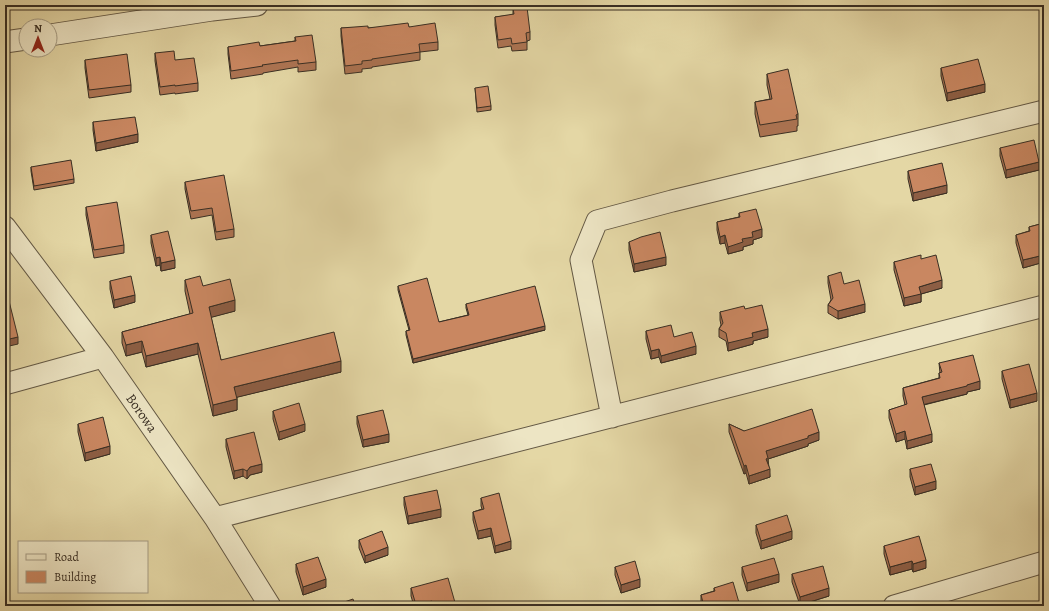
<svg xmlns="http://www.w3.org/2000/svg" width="1049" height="611" font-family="Alegreya,serif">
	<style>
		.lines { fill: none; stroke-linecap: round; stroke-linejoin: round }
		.minor-casing { stroke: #635844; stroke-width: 23 }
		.minor { stroke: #ede5c4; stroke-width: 21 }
		.wall { fill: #ad7453; stroke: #382e23 }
		.shaded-wall { fill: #8d5e44; stroke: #382e23 }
		.building { fill: #c98761; stroke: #382e23 }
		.labels { text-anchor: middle; stroke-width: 3; stroke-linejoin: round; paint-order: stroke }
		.street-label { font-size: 14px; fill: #382e23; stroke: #ede5c4 }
	</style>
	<rect width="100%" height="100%" fill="#e4d7a5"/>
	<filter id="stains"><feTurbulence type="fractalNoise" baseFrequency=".005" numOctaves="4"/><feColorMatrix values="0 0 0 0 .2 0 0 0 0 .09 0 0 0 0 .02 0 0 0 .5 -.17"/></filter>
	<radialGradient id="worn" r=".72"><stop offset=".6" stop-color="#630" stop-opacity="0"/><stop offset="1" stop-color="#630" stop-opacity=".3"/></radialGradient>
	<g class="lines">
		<g class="minor-casing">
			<path id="minor" d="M50 35 212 10 257 5
				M5 42 26 39
				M5 227 103 357 215 518 270 606
				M5 384 103 357
				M612 417 581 260 597 221 672 201 1044 111
				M215 518 1044 306
				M894 606 1044 562"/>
		</g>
		<use href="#minor" class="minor"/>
	</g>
	<path class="wall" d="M513 8 530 32V40L527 41V50L512 51 511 46 498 48 495 25V17L513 15Z
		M409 27 438 42V50L420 52V60L372 67V68L362 69V72L345 74 341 36V28H368Z
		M295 37 316 62V70L298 72V67L263 73V74L231 79 228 54V47L260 46 295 41Z
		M155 53 175 60 198 83V91L175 94V93L160 95 155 61Z
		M85 60 131 85V92L89 98 85 68Z
		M941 68 985 92 947 101 941 76Z
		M767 74 798 114V126H797V131L760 137 755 114V102L770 99 767 85Z
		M475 88 491 106V110L477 112Z
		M93 122 138 142 96 151 93 130Z
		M1000 148 1039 170 1006 178 1000 156Z
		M31 167 74 179V183L34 190 31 171Z
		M908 171 947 193 913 201 908 179Z
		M185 182 234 229V237L216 240 212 215 191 219 185 189Z
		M86 207 124 245V253L94 258 86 215Z
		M739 213 762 237 753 240V244L743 247V250L728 254 725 243 720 244 717 230V222L739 217Z
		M1044 223V262L1023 268 1016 243V235L1029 231V227Z
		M151 235 175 268 161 271 160 265 156 266 151 243Z
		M629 242 666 265 634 272 629 250Z
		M921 259 942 288 921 294V302L904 306 894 270V262Z
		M828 276 844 284 865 312 838 319 828 313V305L831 300 828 283Z
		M185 280 203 286 235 311 211 317 221 360 341 372 237 397V410L213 416 198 354 146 367 142 352 126 356 122 343V332L190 314 185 291Z
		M110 281 135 302 114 308 110 289Z
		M398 286 439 322 468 315 466 308V304L545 330 413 363 406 335V331L409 330 398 290Z
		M745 309 768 337 753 341V344L728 351 726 341 719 337V329L721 325 720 320V312Z
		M646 331 674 337 696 354 661 363 659 357 651 359 646 339Z
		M939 363 980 389 967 392V394L924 405 932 442 907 449 905 439 896 442 889 418V410L905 405 903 396V388L939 378V373H940Z
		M1002 371 1037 401 1010 408 1002 379Z
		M273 411 305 431 279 440 273 419Z
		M357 416 389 442 363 447 357 424Z
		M78 424 110 454 85 461 78 432Z
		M729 424 744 431 819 440 808 444V446L768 459 770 477 749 484 746 473 744 474 729 432Z
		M226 439 262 472 250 475 247 479 243 476 234 479 226 447Z
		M910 469 936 489 915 495 910 477Z
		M404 497 441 517 408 524 404 505Z
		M481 498 511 549 495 553 491 536 478 539 473 520V512L482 509 481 506Z
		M756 525 792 539 761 549 756 533Z
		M359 540 388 555 365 563 359 548Z
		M884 546 926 568 913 572 912 569 890 575 884 554Z
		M296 564 326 587 303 595 296 572Z
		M615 567 640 587 621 593 615 575Z
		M742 567 779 582 747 591 742 575Z
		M792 574 829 596 800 605 792 582Z
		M411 588 456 606H414L411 596Z
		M714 588 740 606H702L701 603V595L714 591Z"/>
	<path class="shaded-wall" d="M985 84V92L947 101V93Z
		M138 134V142L96 151V143Z
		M1039 162V170L1006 178V170Z
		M947 185V193L913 201V193Z
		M762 229V237L753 240V244L743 247V250L728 254V247L752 232Z
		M725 235V243L720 244V237Z
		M1044 255V262L1023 268V260Z
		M160 257V265L156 266V258Z
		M666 257V265L634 272V264Z
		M175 260V268L161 271V263Z
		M942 280V288L921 294V302L904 306V298L919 287Z
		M135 295V302L114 308V300Z
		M235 300V311L209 318V307Z
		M865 304V312L838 319V311Z
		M545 326V330L413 363V359Z
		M768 329V337L753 341V344L728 351V343L752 333Z
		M18 337V344L5 347V340Z
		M142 341V352L126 356V345Z
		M198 343V354L146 367V356Z
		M696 346V354L661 363V356Z
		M659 349V357L651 359V351Z
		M341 361V372L234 398V387Z
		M980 381V389L967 392V394L922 405V397Z
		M1037 393V401L1010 408V400Z
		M237 399V410L213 416V405Z
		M305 424V431L279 440V432Z
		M905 431V439L896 442V434Z
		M819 432V440L808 444V446L768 459V466H766V451L808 436Z
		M389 434V442L363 447V440Z
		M932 434V442L907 449V441Z
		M110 446V454L85 461V453Z
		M262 464V472L250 475 247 479V471L250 467Z
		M746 465V473L744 474V466Z
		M243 469V476L234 479V471Z
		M770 469V477L749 484V476Z
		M936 481V489L915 495V487Z
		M441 509V517L408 524V516Z
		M491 528V536L478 539V531Z
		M792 531V539L761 549V541Z
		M9 539V547H5V540Z
		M511 541V549L495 553V546Z
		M388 547V555L365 563V556Z
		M926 560V568L913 572V564Z
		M912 561V569L890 575V567Z
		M779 574V582L747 591V583Z
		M326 579V587L303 595V587Z
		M640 579V587L621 593V585Z
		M829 588V596L800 605V597Z
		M432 601V606H416V605Z"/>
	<path class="building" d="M527 7 530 32 526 33 527 42 512 44 511 38 498 40 495 17 514 14 513 8Z
		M408 23 409 27 435 23 438 42 419 44 420 52 372 59V60L362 61V64L345 66 341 28 368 26V28Z
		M312 35 316 62 298 64V60L262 65 263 66 231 71 228 47 259 42 260 46 296 41 295 37Z
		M174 51 175 60 194 58 198 83 175 86V85L160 87 155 53Z
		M127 54 131 85 89 90 85 60Z
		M978 59 985 84 947 93 941 68Z
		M788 69 798 114 796 115 797 119 760 125 755 102 772 99 767 74Z
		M488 86 491 106 477 108 475 88Z
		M135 117 138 134 96 143 93 122Z
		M1034 140 1039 162 1006 170 1000 148Z
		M71 160 74 179 34 186 31 167Z
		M942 163 947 185 913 193 908 171Z
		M224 175 234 229 216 232 212 208 191 211 185 182Z
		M117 202 124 245 94 250 86 207Z
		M756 209 762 229 752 232 753 237 742 239 743 242 728 247 725 235 720 237 717 222 740 217 739 213Z
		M1044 223V255L1023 260 1016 235 1030 231 1029 227Z
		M168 231 175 260 161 263 160 257 156 258 151 235Z
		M660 232 666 257 634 264 629 242 641 237Z
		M921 255V259L936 255 942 280 919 287 921 294 904 298 894 262Z
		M841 272 844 284 859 280 865 304 838 311 828 305 833 298 828 276Z
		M131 276 135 295 114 300 110 281Z
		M200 276 203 286 230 279 235 300 209 307 221 360 334 332 341 361 234 387 237 399 213 405 198 343 146 356 142 341 126 345 122 332 193 313 185 280Z
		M427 278 439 322 469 315 466 304 535 286 545 326 413 359 406 331 410 330 398 286Z
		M5 289H6L18 337 5 340Z
		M762 305 768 329 752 333 753 337 728 343 726 333 719 329 723 323 720 312 744 306 745 309Z
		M671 325 674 337 692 332 696 346 661 356 659 349 651 351 646 331Z
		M973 355 980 381 967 385V386L922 397 932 434 907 441 905 431 896 434 889 410 907 404 903 388 940 378 939 373 942 372 939 363Z
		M1029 364 1037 393 1010 400 1002 371Z
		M299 403 305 424 279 432 273 411Z
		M812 409 819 432 808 436V438L766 451 768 458 766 459 770 469 749 476 746 465 744 466 729 424 744 431Z
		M383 410 389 434 363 440 357 416Z
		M103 417 110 446 85 453 78 424Z
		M254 432 262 464 250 467 247 471 243 469 234 471 226 439Z
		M931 464 936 481 915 487 910 469Z
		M437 490 441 509 408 516 404 497Z
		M499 493 511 541 495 546 491 528 478 531 473 512 484 509 481 498Z
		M787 515 792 531 761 541 756 525Z
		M5 524 9 539 5 540Z
		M382 531 388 547 365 556 359 540Z
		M919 536 926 560 913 564 912 561 890 567 884 546Z
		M318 557 326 579 303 587 296 564Z
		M774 558 779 574 747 583 742 567Z
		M635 561 640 579 621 585 615 567Z
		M823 566 829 588 800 597 792 574Z
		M448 578 456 606H433L432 601 416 605 411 588Z
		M733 582 740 606H704L701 595 715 591 714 588Z
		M353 599 355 606H333Z"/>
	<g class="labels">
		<g class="street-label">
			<text transform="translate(142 413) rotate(55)" y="5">Borowa</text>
		</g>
	</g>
	<rect width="1049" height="611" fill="none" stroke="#e4d7a5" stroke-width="20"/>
	<rect x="6" y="6" width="1037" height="599" fill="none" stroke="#382e23" stroke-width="2"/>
	<rect x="10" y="10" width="1029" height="591" fill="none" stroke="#382e23"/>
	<rect x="18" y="541" width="130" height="52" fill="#ede5c4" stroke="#a59c84"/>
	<rect x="26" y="554" width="20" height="6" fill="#ede5c4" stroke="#a59c84"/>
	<text x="54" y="561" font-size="12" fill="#382e23">Road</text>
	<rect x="26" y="571" width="20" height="12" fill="#c98761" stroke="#a59c84"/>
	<text x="54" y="581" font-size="12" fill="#382e23">Building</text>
	<g transform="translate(38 38)"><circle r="19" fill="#ede5c4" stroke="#a59c84"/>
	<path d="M0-3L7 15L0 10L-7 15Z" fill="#8f2418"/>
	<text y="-6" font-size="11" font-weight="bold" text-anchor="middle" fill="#382e23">N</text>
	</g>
	<rect width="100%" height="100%" filter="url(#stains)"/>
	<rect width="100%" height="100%" fill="url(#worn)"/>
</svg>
